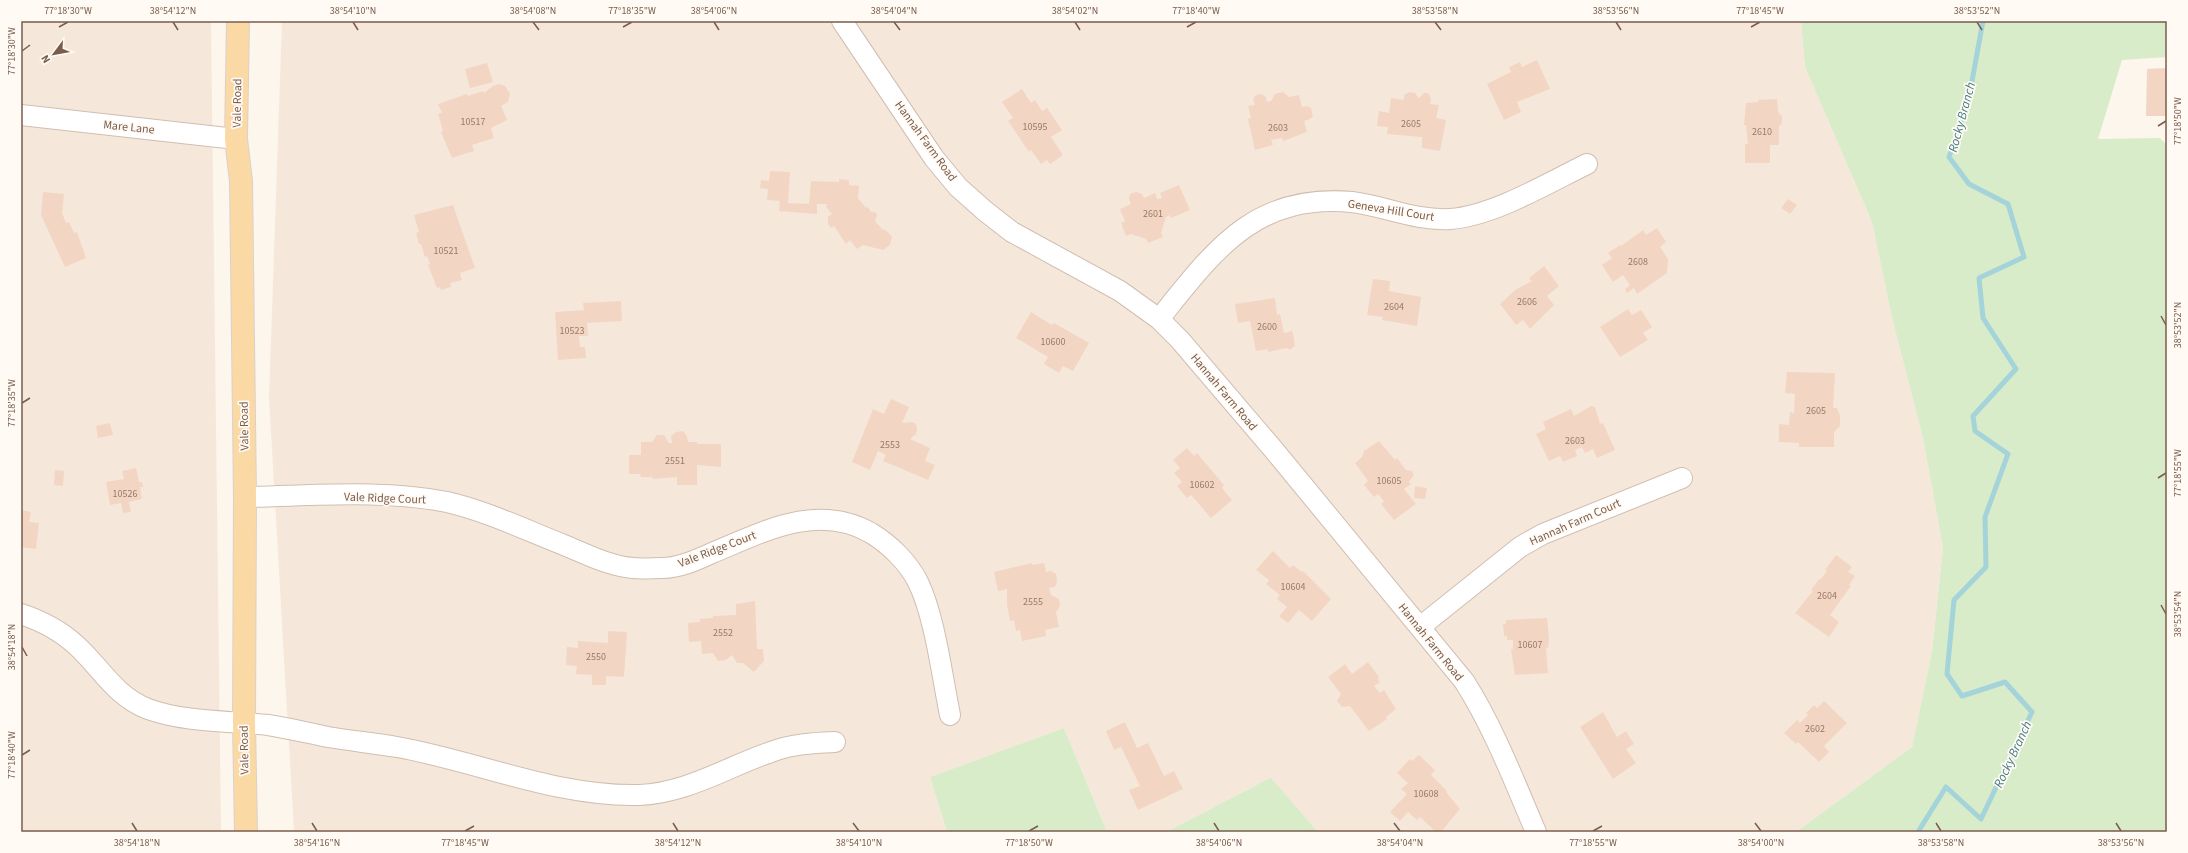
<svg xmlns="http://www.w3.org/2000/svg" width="2188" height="853" font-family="'Source Sans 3',sans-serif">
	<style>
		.residential { fill: #f5e8da }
		.green { fill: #d8ecc9 }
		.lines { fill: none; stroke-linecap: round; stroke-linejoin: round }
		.stream { stroke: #a5d3da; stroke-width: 5 }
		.building { fill: #f3d5c3 }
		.minor-casing { stroke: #d1beb0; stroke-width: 22 }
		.major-casing { stroke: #dad1cd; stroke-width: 24 }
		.minor { stroke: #fff; stroke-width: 20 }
		.major { stroke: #fbd9a5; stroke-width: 22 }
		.ticks { fill: none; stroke: #7a5c4d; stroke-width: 1.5 }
		.labels { text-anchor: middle; stroke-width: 3.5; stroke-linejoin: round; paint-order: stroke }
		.number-label { font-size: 10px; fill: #987a6a }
		.street-label { font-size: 12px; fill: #7a5c4d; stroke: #fffaf3 }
		.water-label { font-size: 13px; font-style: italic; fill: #437c86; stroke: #fffaf3 }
		.neatline { fill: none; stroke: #7a5c4d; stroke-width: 1.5 }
		.ticks-label { font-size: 10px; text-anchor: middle; fill: #7a5c4d }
	</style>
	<rect width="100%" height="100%" fill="#fdf6ec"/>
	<path class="residential" d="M21 21H211L221 832H21Z
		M282 21H1801L1805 67 1872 222 1892 318 1923 438 1943 548 1932 652 1912 747 1796 832H1318L1270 778 1166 832H1107L1064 728 930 777 947 832H294L269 398Z"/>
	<path class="green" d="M1801 21H2167V57L2122 60 2098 139 2160 138 2167 145V832H1796L1912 747 1932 652 1943 548 1923 438 1892 318 1872 222 1805 67Z
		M1064 728 1107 832H947L930 777Z
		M1271 778 1318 832H1166L1270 778Z"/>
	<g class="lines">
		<path class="stream" d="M1918 832 1946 787 1981 819 2032 712 2005 682 1962 696 1947 674 1954 600 1986 567 1985 517 2008 454 1975 431 1973 416 2016 369 1983 318 1979 278 2024 257 2008 204 1969 184 1949 157 1968 103 1983 21"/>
	</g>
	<path class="building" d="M1537 60 1550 89 1517 102 1521 112 1504 120 1487 84 1511 72 1509 67 1520 62 1522 67Z
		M487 63 493 82 470 88 465 69Z
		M2167 68V116H2146L2147 69Z
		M499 84 505 86 510 94 508 102 501 106 507 120 491 128 494 138 472 145 474 151 452 158 441 132 443 131 438 114 442 113 438 104 467 94 468 96 483 91 484 93 493 86Z
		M1022 89 1031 103 1035 100 1042 111 1047 108 1062 130 1051 137 1063 155 1050 164 1047 160 1041 164 1031 150 1029 152 1008 121 1013 118 1002 102Z
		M1283 92 1289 97 1299 95 1302 107 1307 106 1311 108 1313 116 1310 119 1304 121 1307 132 1283 141 1282 138 1271 140 1273 145 1255 150 1248 119 1251 118 1248 106 1255 105 1253 99 1256 95 1261 94 1266 97 1267 102 1271 101 1275 94Z
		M1409 92 1415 93 1419 98 1424 93H1428L1431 98 1430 104 1439 105 1436 118 1446 120 1440 151 1422 148V137L1387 134 1388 127 1377 126 1379 111 1389 113 1391 98 1404 100V95Z
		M1777 99 1778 112 1782 116V123L1779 126V145H1770V163H1745V144H1748L1746 125H1744L1746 103 1758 102V100Z
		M770 171 790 172 788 203 809 204 811 181 839 182V179L849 180V185L859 186 858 198 866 208 868 207 871 212H875L877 215 875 221 882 229 887 231 892 237 890 245 883 250 863 245 857 249 850 240 846 244 834 226 831 228 828 224V217L832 214 826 207 827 204H817V214L779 211 780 201 767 200 768 189 760 188 761 180 769 181Z
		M1179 185 1190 210 1171 218 1170 215 1166 217 1161 233 1163 237 1148 243 1146 239 1131 234 1126 236 1121 223 1125 221 1120 209 1131 204 1129 200 1130 194 1136 192 1142 194 1144 198 1155 193 1157 199 1162 198 1160 193Z
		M43 192 64 194 62 213 66 223 69 222 74 233 77 232 86 258 65 267 41 215Z
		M1788 199 1797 205 1790 214 1781 208Z
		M453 205 475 268 460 273 462 280 450 283 451 287 441 290 440 287 437 288 428 265 430 264 427 256 425 257 421 244H419L416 233 419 232 414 215Z
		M1657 228 1666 242 1660 247 1668 259 1667 273 1637 294 1634 288 1627 293 1625 289 1630 285 1623 275 1613 282 1602 265 1612 258 1608 253 1620 245 1621 246 1643 230 1646 235Z
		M1544 266 1559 286 1547 296 1554 305 1530 329 1523 320 1516 325 1500 304 1515 290 1532 281 1529 278Z
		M1373 279 1390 281 1389 291 1421 297 1417 326 1382 320 1383 317 1367 315Z
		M1275 298 1277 315 1280 314 1284 333 1292 331 1293 333 1295 346 1290 350 1287 348 1268 352V349L1256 351 1250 321 1238 323 1235 304Z
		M621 301 622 321 587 323 588 336H579L580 347H585L586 358 558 360 555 312 584 310 583 303Z
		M1628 309 1632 315 1641 310 1652 327 1643 333 1648 340 1620 357 1600 327Z
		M1031 312 1052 325 1054 323 1089 343 1073 371 1063 366 1059 373 1044 364 1048 357 1016 338Z
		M1787 372 1835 373 1833 408H1837L1840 416V426L1834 432V447H1799V443L1779 442V424L1789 425 1790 412 1794 413 1795 394 1785 393Z
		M891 399 909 407 902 423 912 422 916 424 917 429 916 434 910 439 930 448 925 461 935 465 928 480 883 461 886 455 878 451 870 470 852 462 873 409 884 414Z
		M1591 406 1595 407 1600 424 1603 423 1615 450 1597 458 1593 449 1585 453 1582 447 1575 450 1577 456 1563 462 1560 456 1549 461 1536 434 1546 429 1543 422 1571 409 1574 416Z
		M110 423 113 435 98 438 96 426Z
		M683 431 687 436 688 442H697V444H721V467L697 465V485H677V477L653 479 652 477H640L641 474H629V455H641V442H652L657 435H664L669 443H672L671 436 676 432Z
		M1379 441 1395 460 1397 458 1406 470 1412 471 1414 475 1409 482 1411 484 1404 489 1416 504 1394 520 1381 504 1384 501 1378 494 1374 497 1364 485 1368 481 1355 463 1362 457 1364 451Z
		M1187 448 1194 456 1197 453 1224 485 1222 488 1232 500 1211 518 1191 495 1187 498 1177 486 1182 482 1174 473 1180 468 1173 460Z
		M136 468 139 482H142L143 487H140L142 499 129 502 131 512 123 513 121 503 110 505 106 482 124 479 122 471Z
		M55 470 64 471 63 486 54 485Z
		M1415 486 1427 488 1425 499 1414 498Z
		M21 510 31 512 29 522 39 523 36 549 21 547Z
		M1273 551 1290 568 1293 565 1302 572 1303 571 1331 599 1312 621 1299 610 1288 623 1279 616 1287 607 1277 599 1280 595 1266 584 1269 580 1256 570Z
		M1836 555 1852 567 1848 572 1855 576 1849 585 1851 586 1830 615 1839 622 1829 637 1795 613 1813 591 1811 590 1819 579 1820 580 1827 571 1825 570Z
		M1032 563V565L1044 563 1046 572 1051 571 1056 574 1057 582 1055 587 1049 588 1051 595 1059 599 1060 606 1056 612 1059 627 1045 630 1046 636 1022 641 1020 630 1016 631 1014 620 1010 621 1007 605V589L998 591 994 572Z
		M755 601 757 649H763L764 661 754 672 743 663H737L732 655 726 660 718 661 713 653 702 654 701 641 689 642 688 623 700 622V619L713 618V616L736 615V604Z
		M1547 618 1549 638 1548 648H1546L1548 673 1515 675 1511 649H1513V640H1507V636H1504L1503 624H1506V620Z
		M608 631 627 632 624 677 606 676V685H592V675L576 674 577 666 566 665 567 647 578 648V641L608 643Z
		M1368 662 1379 677 1378 679 1380 682 1374 686 1380 693 1384 690 1396 709 1386 717 1387 719 1369 731 1350 706 1342 707 1337 701 1341 694 1328 677 1345 664 1352 674Z
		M1824 701 1847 723 1824 746 1829 752 1819 762 1798 742 1796 744 1784 733 1797 720 1800 723 1808 715 1806 713 1814 705 1817 708Z
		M1603 712 1617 737 1626 731 1634 744 1626 749 1636 763 1613 779 1580 727Z
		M1125 722 1137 748 1148 743 1164 776 1174 771 1183 789 1138 810 1129 790 1140 786 1121 747 1114 750 1106 731Z
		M1419 755 1435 770 1431 775 1447 791 1446 792 1460 809 1441 832H1436L1420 817 1417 820 1408 812 1400 821 1390 812 1407 794 1401 789 1408 783 1397 773 1410 759 1412 761Z"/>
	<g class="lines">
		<g class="minor-casing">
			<path id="minor" d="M842 21 934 158 958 187 985 211 1012 232 1120 291 1159 319 1180 340 1273 449 1464 681C1494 728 1514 781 1536 832
				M21 115 236 139
				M1159 319C1214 251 1254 193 1352 202 1385 206 1415 221 1450 219 1493 216 1548 183 1587 164
				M245 497C309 496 384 489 447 502 486 511 526 530 564 545 586 554 609 566 633 568 643 569 653 568 663 568 679 568 697 560 712 553 763 532 817 502 871 533 889 544 908 562 918 582 935 617 942 676 950 715
				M21 614C42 621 60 630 77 646 101 668 115 696 148 709 183 722 230 721 268 725 288 728 308 733 328 737 351 741 374 743 397 747 477 761 556 797 639 795 687 793 727 767 771 752 791 744 813 743 835 742
				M1420 627 1520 547 1543 534 1682 478"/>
		</g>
		<g class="major-casing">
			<path id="major" d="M238 21 236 139 241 181 245 497 244 723 246 832"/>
		</g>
		<use href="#minor" class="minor"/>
		<use href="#major" class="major"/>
	</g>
	<path class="ticks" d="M173 22 178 30M353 22 358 30M533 22 539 30M714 22 719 30M894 22 900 30M1075 22 1080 30M1435 22 1441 30M1616 22 1621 30M1977 22 1982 30M59 27 68 22M623 27 632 22M1187 27 1196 22M1751 27 1760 22M22 51 30 45M2158 126 2166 121M2161 316 2166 325M22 403 30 398M2158 478 2166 473M2161 605 2166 614M22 647 27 656M22 755 30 750M132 823 137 831M312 823 317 831M673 823 678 831M853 823 859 831M1214 823 1219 831M1394 823 1400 831M1755 823 1761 831M1936 823 1941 831M2116 823 2121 831M465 831 474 826M1029 831 1038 826M1593 831 1602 826"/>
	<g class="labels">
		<g class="number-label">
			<text x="473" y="125">10517</text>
			<text x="1411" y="127">2605</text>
			<text x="1035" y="130">10595</text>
			<text x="1278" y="131">2603</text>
			<text x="1762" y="135">2610</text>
			<text x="1153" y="217">2601</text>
			<text x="446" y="254">10521</text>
			<text x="1638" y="265">2608</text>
			<text x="1527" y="305">2606</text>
			<text x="1394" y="310">2604</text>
			<text x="1267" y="330">2600</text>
			<text x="572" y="334">10523</text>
			<text x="1053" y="345">10600</text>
			<text x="1816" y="414">2605</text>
			<text x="1575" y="444">2603</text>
			<text x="890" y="448">2553</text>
			<text x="675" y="464">2551</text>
			<text x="1389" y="484">10605</text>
			<text x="1202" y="488">10602</text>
			<text x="125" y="497">10526</text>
			<text x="1293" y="590">10604</text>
			<text x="1827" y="599">2604</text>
			<text x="1033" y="605">2555</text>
			<text x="723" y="636">2552</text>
			<text x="1530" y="648">10607</text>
			<text x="596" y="660">2550</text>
			<text x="1815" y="732">2602</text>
			<text x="1426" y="797">10608</text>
		</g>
		<g class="street-label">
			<text transform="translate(237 103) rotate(-89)" y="4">Vale Road</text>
			<text transform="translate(129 127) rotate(6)" y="4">Mare Lane</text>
			<text transform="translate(926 141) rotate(54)" y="4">Hannah Farm Road</text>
			<text transform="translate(1391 210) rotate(9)" y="4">Geneva Hill Court</text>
			<text transform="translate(1224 392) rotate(50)" y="4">Hannah Farm Road</text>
			<text transform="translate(244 426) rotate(-91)" y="4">Vale Road</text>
			<text transform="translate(385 498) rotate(2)" y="4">Vale Ridge Court</text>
			<text transform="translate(1575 522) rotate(-24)" y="4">Hannah Farm Court</text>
			<text transform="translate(717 549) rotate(-21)" y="4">Vale Ridge Court</text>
			<text transform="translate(1431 642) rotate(51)" y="4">Hannah Farm Road</text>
			<text transform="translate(244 750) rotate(-91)" y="4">Vale Road</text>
		</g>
		<g class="water-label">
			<text transform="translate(1961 117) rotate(-75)" y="5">Rocky Branch</text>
			<text transform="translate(2012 754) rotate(-65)" y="5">Rocky Branch</text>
		</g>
	</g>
	<rect width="2188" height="853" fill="none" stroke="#fffaf3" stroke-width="44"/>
	<g transform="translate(54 54) rotate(238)" stroke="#fffaf3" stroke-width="3" paint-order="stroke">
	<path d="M0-3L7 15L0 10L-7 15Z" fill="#7a5c4d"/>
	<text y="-6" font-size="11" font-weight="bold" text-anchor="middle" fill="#7a5c4d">N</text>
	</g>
	<rect x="22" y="22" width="2144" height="809" class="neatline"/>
	<g class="ticks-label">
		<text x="68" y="14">77°18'30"W</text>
		<text x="173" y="14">38°54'12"N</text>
		<text x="353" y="14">38°54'10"N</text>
		<text x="533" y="14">38°54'08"N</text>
		<text x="632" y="14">77°18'35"W</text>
		<text x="714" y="14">38°54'06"N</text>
		<text x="894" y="14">38°54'04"N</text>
		<text x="1075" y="14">38°54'02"N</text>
		<text x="1196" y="14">77°18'40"W</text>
		<text x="1435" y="14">38°53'58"N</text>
		<text x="1616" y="14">38°53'56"N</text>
		<text x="1760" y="14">77°18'45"W</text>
		<text x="1977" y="14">38°53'52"N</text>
		<text transform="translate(11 51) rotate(-90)" y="4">77°18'30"W</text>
		<text transform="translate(2177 121) rotate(-90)" y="4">77°18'50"W</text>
		<text transform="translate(2177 325) rotate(-90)" y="4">38°53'52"N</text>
		<text transform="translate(11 403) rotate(-90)" y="4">77°18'35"W</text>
		<text transform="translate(2177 473) rotate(-90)" y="4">77°18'55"W</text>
		<text transform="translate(2177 614) rotate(-90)" y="4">38°53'54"N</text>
		<text transform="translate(11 647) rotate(-90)" y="4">38°54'18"N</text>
		<text transform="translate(11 755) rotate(-90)" y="4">77°18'40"W</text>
		<text x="137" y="846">38°54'18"N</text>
		<text x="317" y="846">38°54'16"N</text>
		<text x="465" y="846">77°18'45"W</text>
		<text x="678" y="846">38°54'12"N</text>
		<text x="859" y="846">38°54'10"N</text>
		<text x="1029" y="846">77°18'50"W</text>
		<text x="1219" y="846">38°54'06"N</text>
		<text x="1400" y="846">38°54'04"N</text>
		<text x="1593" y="846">77°18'55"W</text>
		<text x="1761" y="846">38°54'00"N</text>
		<text x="1941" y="846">38°53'58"N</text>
		<text x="2121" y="846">38°53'56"N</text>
	</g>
</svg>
